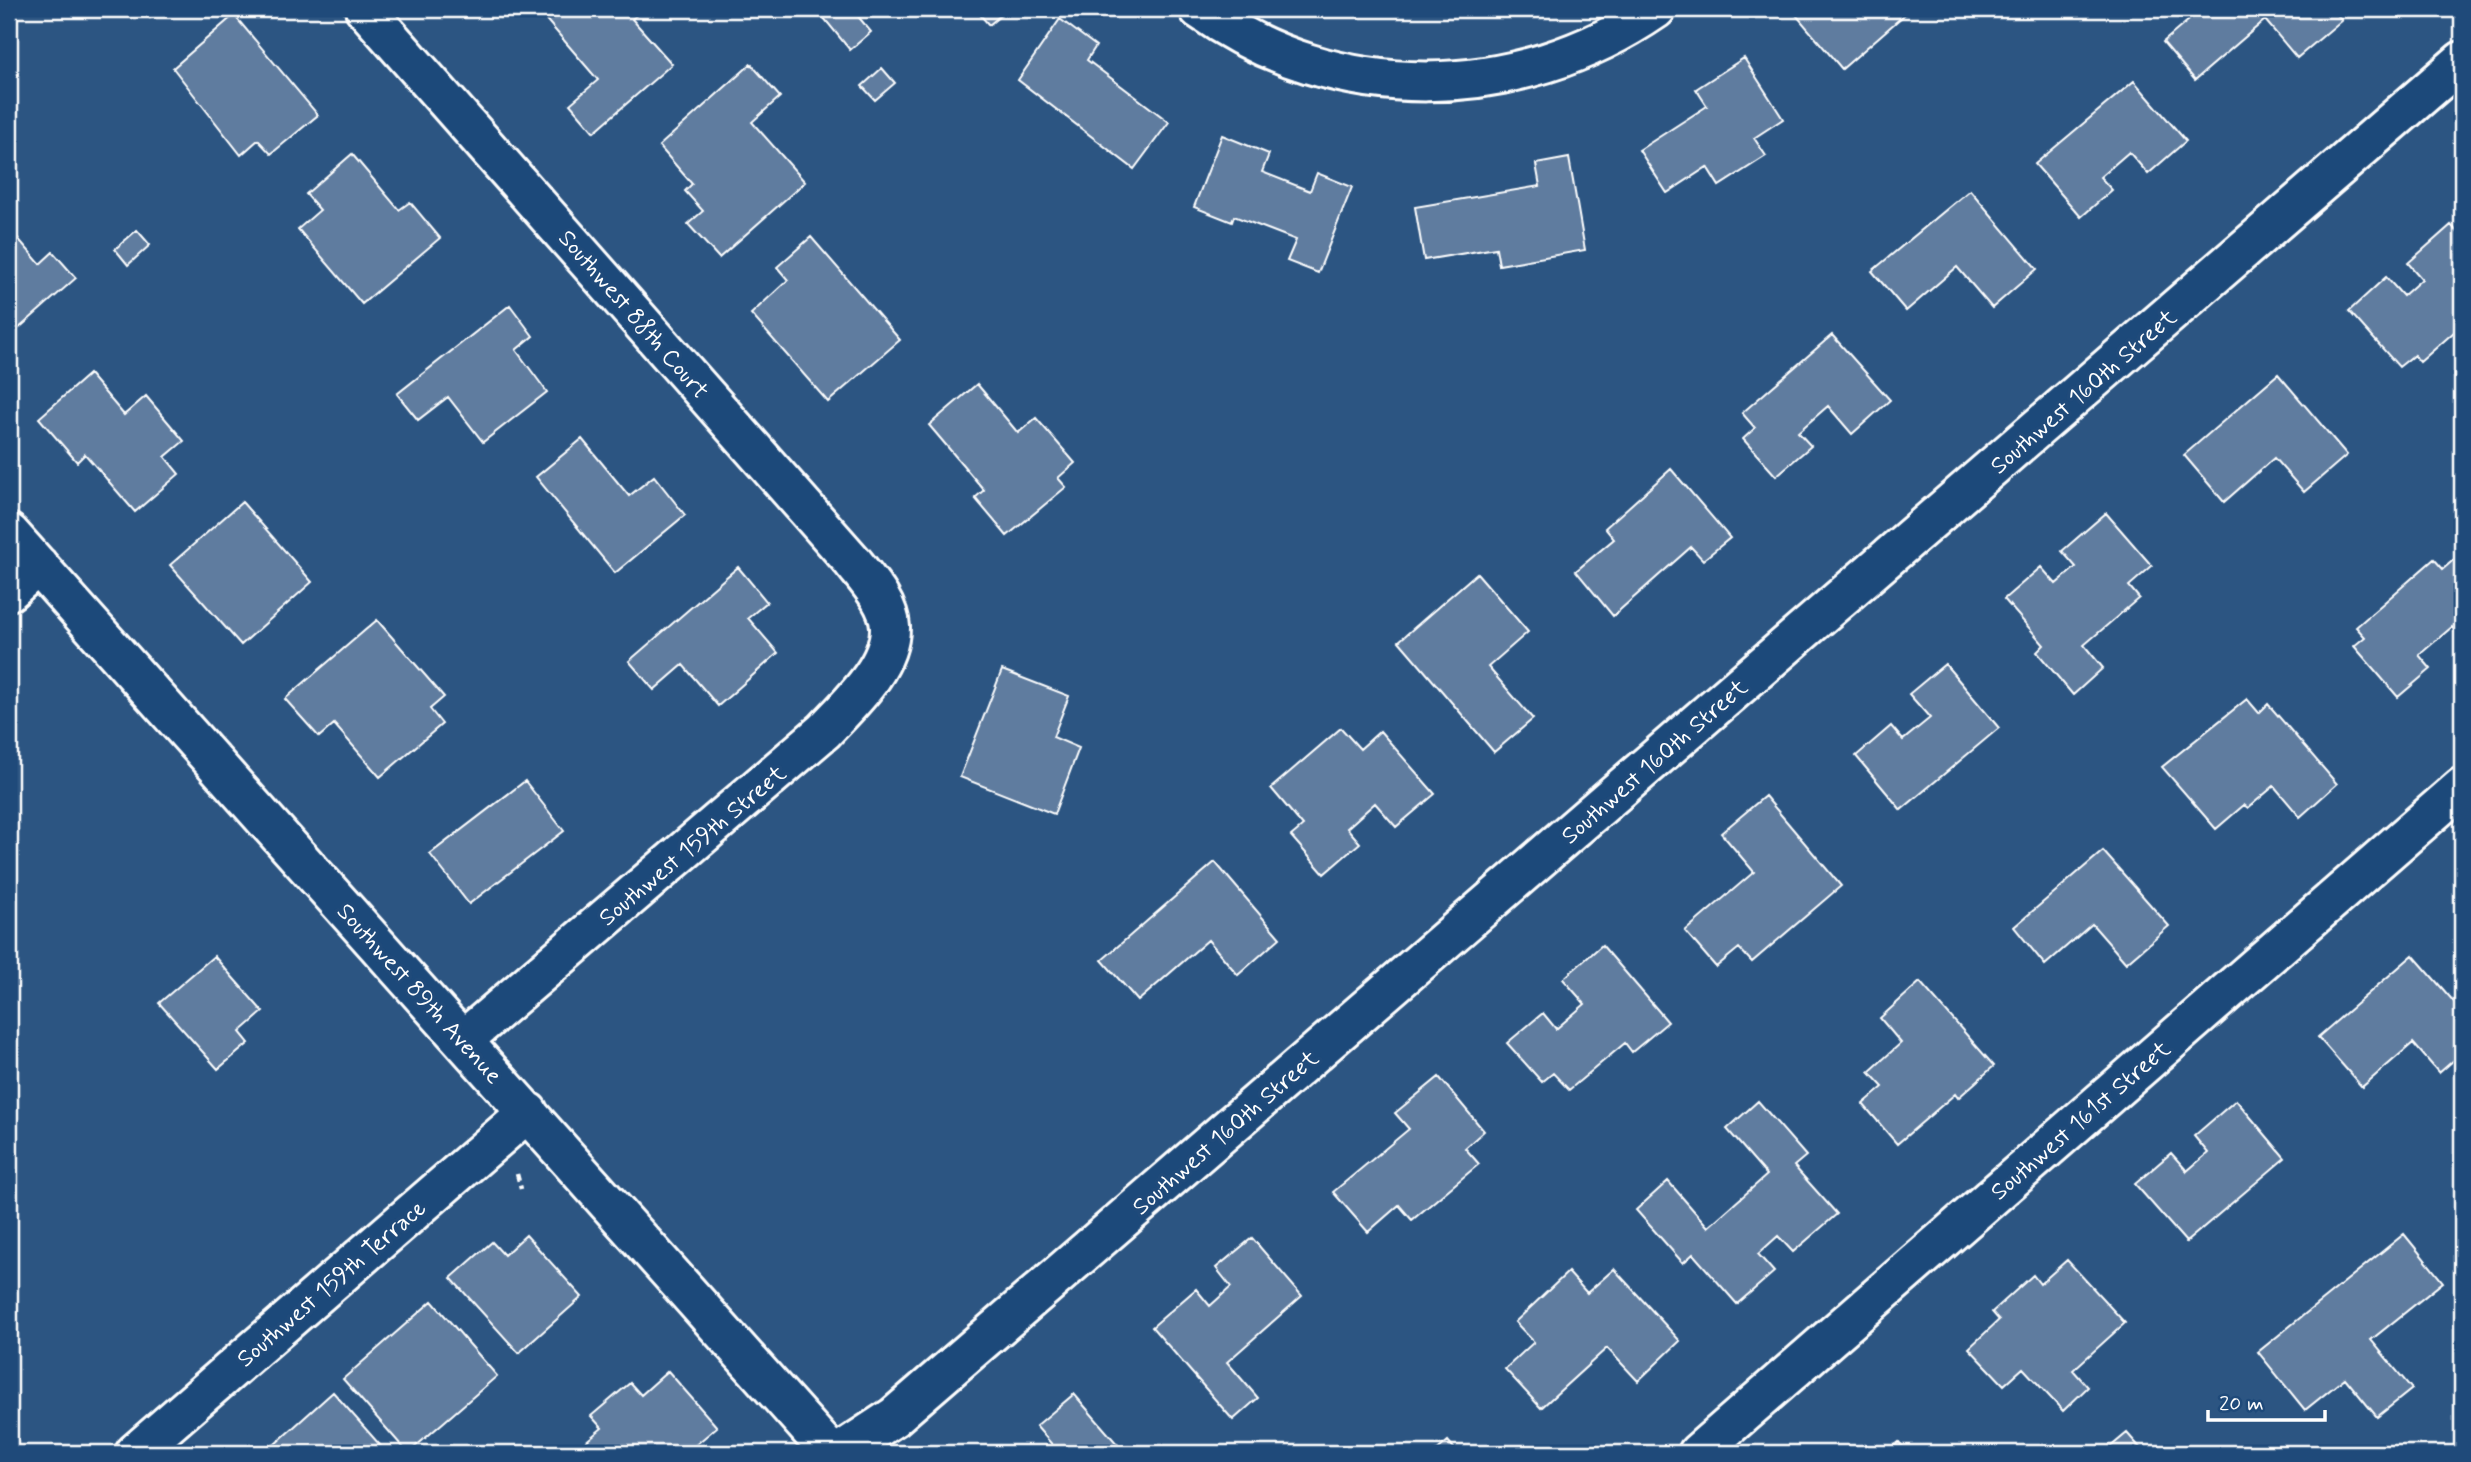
<svg xmlns="http://www.w3.org/2000/svg" width="2471" height="1462" font-family="Mynerve,sans-serif">
	<style>
		.building { fill: #5e7c9f; stroke: #fff; stroke-width: 2 }
		.lines { fill: none; stroke-linecap: round; stroke-linejoin: round }
		.minor-casing { stroke: #fff; stroke-width: 44 }
		.tertiary-casing { stroke: #fff; stroke-width: 44 }
		.path { stroke: #fff; stroke-width: 4.5; stroke-dasharray: 7 5; stroke-linecap: butt }
		.minor { stroke: #1f4a7a; stroke-width: 38 }
		.tertiary { stroke: #1f4a7a; stroke-width: 38 }
		.labels { text-anchor: middle; stroke-width: 7; stroke-linejoin: round; paint-order: stroke }
		.street-label { font-size: 24px; fill: #fff; stroke: #1f4a7a }
	</style>
	<rect width="100%" height="100%" fill="#2c5582"/>
	<filter id="ink" filterUnits="userSpaceOnUse"><feTurbulence type="fractalNoise" baseFrequency=".0143" numOctaves="2"/><feDisplacementMap in="SourceGraphic" scale="14" xChannelSelector="R" yChannelSelector="G"/><feConvolveMatrix kernelMatrix="1 2 1 2 8 2 1 2 1" color-interpolation-filters="sRGB"/></filter>
	<g filter="url(#ink)">
		<path class="building" d="M142 9H161L150 18Z
			M537 9H644L632 19 672 64 594 132 570 104 598 80Z
			M833 9H852L871 32 850 50 823 17Z
			M975 9H1008L989 25Z
			M1804 9H1911L1842 69 1796 15Z
			M2202 9H2332L2342 20 2297 58 2265 20 2195 80 2163 42Z
			M234 15 318 115 271 154 258 140 241 155 173 68Z
			M1060 19 1096 46 1087 60 1169 122 1134 169 1018 80Z
			M1744 58 1783 119 1754 138 1766 156 1719 186 1707 167 1667 193 1639 150 1707 106 1696 89Z
			M751 64 780 97 752 122 805 182 719 258 688 224 703 211 685 191 692 184 659 146Z
			M882 68 895 83 875 100 862 86Z
			M2134 81 2186 141 2148 174 2129 152 2100 177 2112 190 2081 217 2035 164Z
			M1222 135 1269 154 1262 172 1310 191 1317 173 1352 187 1318 273 1287 261 1296 240 1234 216 1232 222 1194 207Z
			M352 154 399 210 410 202 440 238 362 304 298 229 320 210 306 194Z
			M1569 158 1585 250 1499 265 1496 248 1424 260 1415 207 1540 186 1536 164Z
			M1970 190 2037 269 1992 308 1957 267 1906 311 1872 271Z
			M2451 225 2462 237V325L2420 362 2414 355 2399 367 2349 311 2386 277 2403 296 2422 279 2408 263Z
			M9 228 40 264 53 252 76 278 9 337Z
			M137 230 150 245 128 265 115 249Z
			M811 237 900 340 828 402 751 314 788 280 777 267Z
			M510 305 533 336 516 350 547 392 483 442 448 397 418 420 397 394Z
			M1832 335 1890 400 1852 434 1828 406 1798 432 1811 446 1776 476 1743 439 1755 428 1742 413Z
			M89 374 124 415 146 396 184 441 165 457 179 474 135 512 85 454 77 462 39 418Z
			M2278 374 2347 455 2304 492 2274 458 2224 502 2184 455Z
			M977 384 1018 433 1036 418 1075 463 1058 478 1066 487 1007 536 975 498 984 490 929 425Z
			M582 439 629 496 654 476 685 515 615 573 536 477Z
			M1671 469 1730 538 1703 560 1691 547 1613 616 1576 571 1614 539 1605 528Z
			M242 502 312 582 241 645 170 565Z
			M2106 513 2152 566 2129 586 2139 598 2084 645 2103 668 2073 695 2037 652 2044 645 2004 599 2041 567 2056 584 2076 567 2062 551Z
			M2457 557 2462 563V639L2452 627 2419 655 2431 669 2398 697 2354 646 2365 637 2356 627 2434 559 2443 569Z
			M738 567 767 602 748 618 778 653 718 706 683 665 654 690 629 661Z
			M1477 573 1528 632 1488 667 1533 719 1494 752 1399 641Z
			M377 620 444 697 430 709 442 724 380 777 334 724 319 737 285 699Z
			M1945 664 1999 728 1901 810 1856 756 1891 726 1903 740 1930 718 1909 694Z
			M1002 670 1069 696 1053 737 1079 748 1054 814 960 777Z
			M2247 699 2259 713 2268 704 2337 784 2300 817 2274 786 2248 808 2244 805 2216 829 2162 767Z
			M1341 728 1360 749 1380 731 1435 794 1396 827 1375 803 1347 828 1360 843 1324 874 1291 836 1303 826 1271 788Z
			M525 781 564 831 469 904 430 854Z
			M1765 796 1841 886 1752 962 1739 948 1716 967 1685 931 1754 872 1721 833Z
			M2103 851 2169 926 2126 963 2092 924 2045 965 2014 927Z
			M1215 862 1280 938 1238 975 1208 940 1138 1001 1102 960Z
			M1602 945 1668 1022 1632 1052 1625 1043 1569 1090 1553 1073 1542 1082 1507 1043 1543 1013 1556 1029 1585 1004 1563 979Z
			M2413 955 2462 1011V1053L2439 1073 2413 1043 2362 1087 2318 1037Z
			M214 956 263 1012 240 1032 249 1043 218 1069 159 1003Z
			M1920 982 1994 1066 1958 1098 1955 1094 1897 1144 1863 1104 1883 1087 1869 1072 1901 1043 1880 1018Z
			M1439 1077 1484 1131 1465 1148 1479 1164 1412 1220 1399 1205 1368 1232 1333 1192 1409 1129 1395 1113Z
			M2236 1100 2285 1158 2186 1242 2135 1184 2171 1153 2187 1171 2208 1153 2194 1136Z
			M1758 1101 1806 1156 1794 1166 1837 1214 1793 1252 1778 1236 1758 1254 1774 1272 1737 1304 1693 1254 1683 1263 1636 1210 1668 1181 1708 1227 1767 1175 1727 1129Z
			M2404 1234 2443 1282 2371 1340 2412 1389 2377 1417 2345 1378 2305 1410 2258 1352Z
			M526 1235 582 1297 519 1353 451 1278 492 1242 504 1255Z
			M1252 1238 1302 1296 1227 1362 1258 1398 1233 1420 1152 1327 1196 1289 1210 1306 1231 1287 1216 1268Z
			M2067 1260 2125 1323 2073 1370 2088 1387 2063 1411 2023 1368 2004 1385 1969 1348 1999 1320 1992 1312 2033 1275 2040 1284Z
			M1614 1269 1680 1341 1638 1381 1607 1348 1541 1408 1505 1369 1534 1342 1515 1322 1568 1272 1587 1293Z
			M432 1301 497 1376 408 1453 343 1379Z
			M668 1371 717 1427 686 1453H593L584 1443 602 1428 591 1416 630 1383 641 1395Z
			M333 1392 387 1453H265Z
			M1074 1394 1125 1453H1051L1056 1449 1036 1426Z
			M2127 1433 2142 1450 2139 1453H2103Z
			M1448 1441 1458 1453H1434Z
			M1899 1442 1908 1453H1885Z"/>
		<g class="lines">
			<g class="minor-casing">
				<path id="minor" d="M365 9 853 562C867 580 889 603 890 627 891 667 848 705 824 731L463 1040
					M1199 9C1336 107 1518 104 1656 9
					M9 533 831 1453
					M9 591 38 565
					M135 1453 528 1112
					M1698 1453 2462 787"/>
			</g>
			<g class="tertiary-casing">
				<path id="tertiary" d="M839 1453 894 1417 2462 61"/>
			</g>
			<path class="path" d="M517 1174 521 1189"/>
			<use href="#minor" class="minor"/>
			<use href="#tertiary" class="tertiary"/>
		</g>
	</g>
	<g class="labels">
		<g class="street-label">
			<text transform="translate(634 314) rotate(49)" y="8">Southwest 88th Court</text>
			<text transform="translate(2083 391) rotate(-41)" y="8">Southwest 160th Street</text>
			<text transform="translate(1654 761) rotate(-41)" y="8">Southwest 160th Street</text>
			<text transform="translate(692 845) rotate(-40)" y="8">Southwest 159th Street</text>
			<text transform="translate(420 993) rotate(48)" y="8">Southwest 89th Avenue</text>
			<text transform="translate(2080 1120) rotate(-41)" y="8">Southwest 161st Street</text>
			<text transform="translate(1225 1132) rotate(-41)" y="8">Southwest 160th Street</text>
			<text transform="translate(331 1283) rotate(-41)" y="8">Southwest 159th Terrace</text>
		</g>
	</g>
	<rect width="2471" height="1462" fill="none" stroke="#1f4a7a" stroke-width="35"/>
	<rect x="18" y="18" width="2436" height="1427" fill="none" stroke="#fff" stroke-width="2.5" filter="url(#ink)"/>
	<path d="M2208 1410v10h117v-10" fill="none" stroke="#ffffff" stroke-width="3.5"/>
	<text x="2219" y="1410" font-size="21" fill="#ffffff" stroke="#1f4a7a" stroke-width="5" paint-order="stroke">20 m</text>
</svg>
